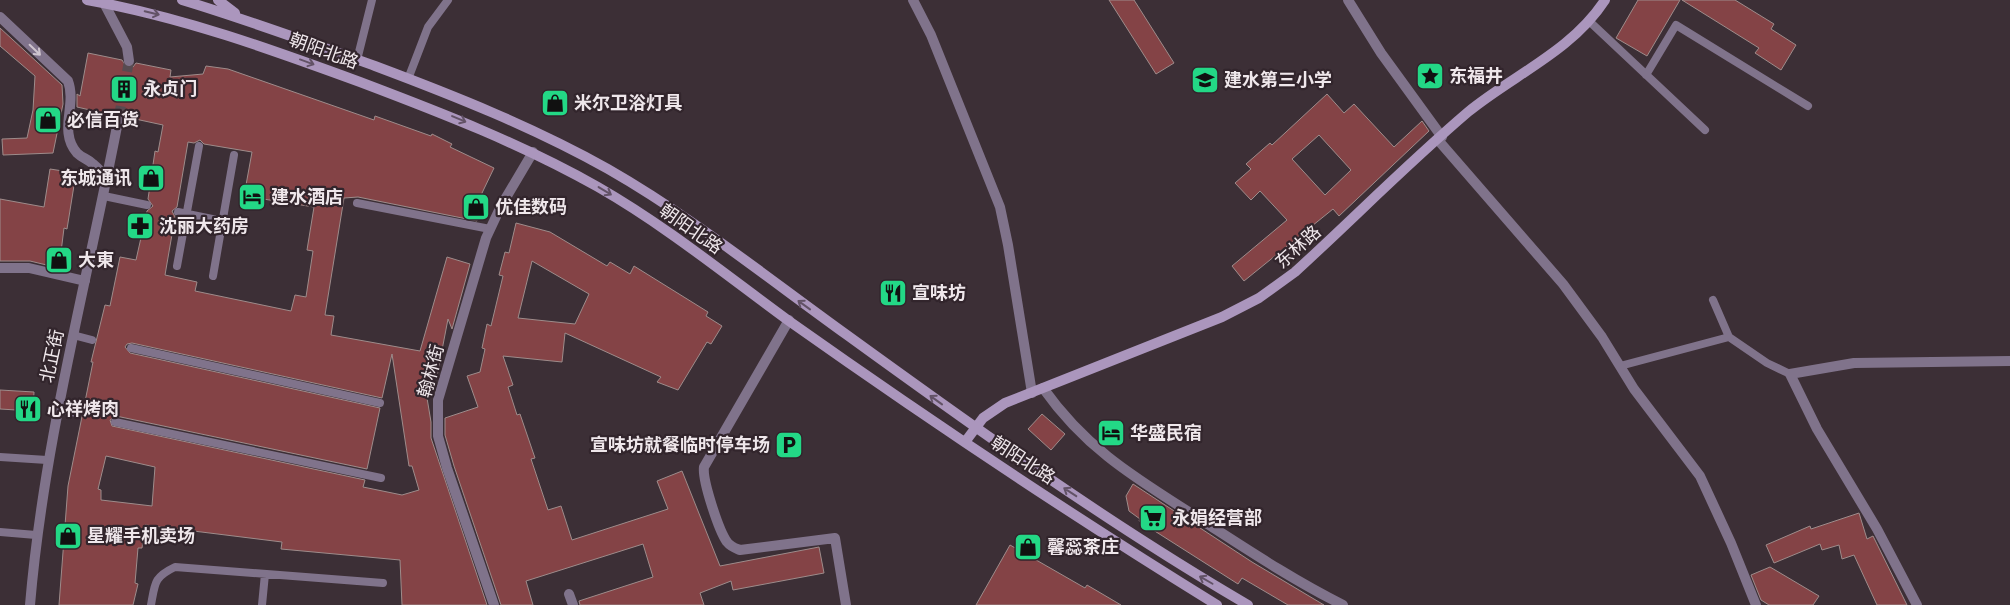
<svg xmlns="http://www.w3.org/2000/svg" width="2010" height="605" font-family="Roboto,'Noto Sans SC',sans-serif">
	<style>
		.building { fill: #844346; stroke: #9e8c8b; fill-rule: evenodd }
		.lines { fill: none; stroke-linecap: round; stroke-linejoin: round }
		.street-tunnel { stroke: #574b51; stroke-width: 10; stroke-dasharray: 10 5; stroke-linecap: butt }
		.lane { stroke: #80738b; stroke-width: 8 }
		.street { stroke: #80738b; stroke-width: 10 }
		.secondary { stroke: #ab96bd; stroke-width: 10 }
		.oneway { stroke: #625266 }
		.oneway2 { stroke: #cec4ce }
		.labels { text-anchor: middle; stroke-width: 4.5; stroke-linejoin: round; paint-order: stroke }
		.street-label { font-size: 18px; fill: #efe7eb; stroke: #32252c }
		.poi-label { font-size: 18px; font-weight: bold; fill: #efe7eb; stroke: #32252c; text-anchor: start }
	</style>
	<rect width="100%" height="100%" fill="#3c2f36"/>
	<path class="building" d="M1109 0H1134L1174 63 1156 74Z
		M1638 0H1680L1647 56 1616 38Z
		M1682 0H1735L1774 24 1771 29 1796 45 1781 70 1755 53 1759 48Z
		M0 28 62 85 63 104 53 153 3 155 2 139 27 138 33 110 35 76 0 46Z
		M88 53 122 60 127 68 133 67 136 63 171 70 170 77 203 74 206 66 228 69 374 120 375 116 431 136 432 134 452 144 450 147 494 168 482 193 477 221 358 197 344 198 325 315 334 316 331 335 420 351 447 257 470 264 452 329 448 319 437 376 423 374 431 422V438L487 605H402L400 560 281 549 282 542 145 525 142 548H138L135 583 138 584 133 605H59L68 486 93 362H91L105 305 110 306 120 257 136 260 147 211 153 206 148 199 155 151 158 152 163 125 126 117 121 109 116 110 112 115 77 107V94L80 96ZM200 140 204 144 252 152 244 196 314 207 307 250 313 251 306 297 295 295 291 311 195 291 197 282 165 275 175 217 172 211 177 207 188 142 194 143ZM132 343 382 398 392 354 409 466H412L419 490 402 495 363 487 365 480 112 426 110 420 116 416 367 469 380 408 130 353 125 347 127 344ZM106 456 155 467 152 506 101 500V490L98 489Z
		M1327 94 1344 113 1354 104 1394 147 1422 121 1429 131 1339 216 1333 209 1244 281 1232 266 1287 220 1260 191 1251 200 1235 183 1251 169 1246 164 1270 143 1272 145ZM1319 135 1351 170 1325 195 1292 159Z
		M50 169 76 173 67 229 64 228 59 268 30 261H0V199L44 207Z
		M516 223 550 232 607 266 610 262 630 274 634 266 708 312 706 316 722 326 711 344 707 342 678 390 657 382 661 377 565 333 562 362 503 356 513 385 508 387 517 415 520 414 535 458 531 459 548 510 561 506 572 540 668 509 657 481 682 471 720 566 819 547 824 573 733 590 731 581 700 593 704 605H580L579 601 653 577 643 544 526 581 533 605H501L454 466 445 435V418L478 407 467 376 480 372 485 349 482 348 487 324 491 326 503 276 499 275 505 252 509 253ZM532 261 589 294 575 324 518 318Z
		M0 390 34 392 33 411 0 409Z
		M1042 414 1065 434 1051 450 1028 429Z
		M1133 484 1252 562 1324 605H1288L1242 578 1238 584 1139 521 1140 519 1129 511 1126 496Z
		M1859 513 1867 539 1873 536 1907 605H1877L1854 555 1842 559 1839 545 1822 550 1820 544 1774 563 1766 545 1810 526 1811 529Z
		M1010 545 1085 588 1087 585 1121 605H976Z
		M1770 567 1819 596 1813 605H1769L1761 600 1751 575Z"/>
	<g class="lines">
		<path class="street-tunnel" d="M119 116 129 61"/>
		<path class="lane" d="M1589 21 1705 130
			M357 60 372 0
			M1646 75 1676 25 1808 106
			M408 79 428 27 448 0
			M104 196 147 205
			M357 203 490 229
			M178 212 222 221
			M177 266 199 146
			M213 276 234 155
			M1713 300 1729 337 1767 363 1790 374
			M73 335 92 340
			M131 348 380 403
			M1620 366 1729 337
			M57 409 76 413
			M115 422 381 478
			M0 457 47 460
			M0 532 36 535
			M151 605C155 583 154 577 175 567L383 583
			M262 605 265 574"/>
		<path class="street" d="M913 0 931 35 1000 207 1008 245 1032 393
			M1348 0 1381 53 1442 137
			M104 3 127 47 129 61
			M0 17 68 81C77 105 58 131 77 153 82 158 88 159 93 164 98 168 102 173 107 178
			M1438 140 1563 284 1602 337 1634 389 1700 476 1731 543 1756 605
			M0 268H29L85 281
			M789 320 704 467C702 480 719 531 727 542 731 547 735 548 740 550L835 538 846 605
			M1043 388C1089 453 1141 481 1206 523 1251 552 1295 581 1343 605
			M569 594 573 605
			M30 605C44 439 88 279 119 116
			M494 605 447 468 438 436V400L486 238 501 206 533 152
			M1917 605 1877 529 1817 429 1790 374 1854 363 2010 361"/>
		<path class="secondary" d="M87 0C182 17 270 49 360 82 442 113 522 144 598 187 666 226 726 275 789 321 929 420 1071 515 1217 605
			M182 0C248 20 311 43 375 66 455 96 533 127 608 169 692 217 769 279 847 335 978 430 1109 524 1248 605
			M218 0 235 13
			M965 442 983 418 1005 403 1222 317 1259 298 1295 272C1353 219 1408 163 1468 112 1513 75 1572 51 1605 0"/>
	</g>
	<defs><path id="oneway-shaft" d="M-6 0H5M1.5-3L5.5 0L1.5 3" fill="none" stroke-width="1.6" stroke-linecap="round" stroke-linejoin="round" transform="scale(1.25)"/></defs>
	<g class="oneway">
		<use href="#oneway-shaft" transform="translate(152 13) rotate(13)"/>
		<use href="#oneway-shaft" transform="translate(307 62) rotate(20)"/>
		<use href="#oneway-shaft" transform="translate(459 119) rotate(23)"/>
		<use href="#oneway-shaft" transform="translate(605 191) rotate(31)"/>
		<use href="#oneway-shaft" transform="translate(804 305) rotate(-144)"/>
		<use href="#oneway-shaft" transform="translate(936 400) rotate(-144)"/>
		<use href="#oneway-shaft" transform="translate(1070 492) rotate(-147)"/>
		<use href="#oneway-shaft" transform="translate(1206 580) rotate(-150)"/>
	</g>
	<use class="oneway2" href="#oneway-shaft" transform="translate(35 50) rotate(44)"/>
	<defs>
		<g id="sight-square" transform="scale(1.4375)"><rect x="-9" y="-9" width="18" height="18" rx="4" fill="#23d886" stroke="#32252c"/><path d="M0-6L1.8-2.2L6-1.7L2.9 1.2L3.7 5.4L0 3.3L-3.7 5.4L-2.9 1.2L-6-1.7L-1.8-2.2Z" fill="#111"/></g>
		<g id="school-square" transform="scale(1.4375)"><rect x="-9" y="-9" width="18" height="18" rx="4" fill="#23d886" stroke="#32252c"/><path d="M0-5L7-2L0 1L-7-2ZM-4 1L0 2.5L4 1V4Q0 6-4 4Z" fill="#111"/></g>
		<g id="building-square" transform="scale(1.4375)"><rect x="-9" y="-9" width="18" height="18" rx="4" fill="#23d886" stroke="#32252c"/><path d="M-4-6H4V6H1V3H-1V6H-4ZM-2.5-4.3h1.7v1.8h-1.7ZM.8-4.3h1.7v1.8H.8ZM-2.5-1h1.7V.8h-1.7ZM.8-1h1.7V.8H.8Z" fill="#111"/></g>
		<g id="shop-square" transform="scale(1.4375)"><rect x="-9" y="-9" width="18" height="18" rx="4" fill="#23d886" stroke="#32252c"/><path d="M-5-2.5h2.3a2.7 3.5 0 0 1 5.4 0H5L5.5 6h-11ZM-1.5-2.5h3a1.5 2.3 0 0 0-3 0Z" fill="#111"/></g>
		<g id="hotel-square" transform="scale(1.4375)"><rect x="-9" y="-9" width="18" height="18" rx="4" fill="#23d886" stroke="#32252c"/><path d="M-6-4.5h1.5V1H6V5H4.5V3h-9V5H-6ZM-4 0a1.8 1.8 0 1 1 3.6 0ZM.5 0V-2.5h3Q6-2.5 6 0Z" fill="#111"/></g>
		<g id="pharmacy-square" transform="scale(1.4375)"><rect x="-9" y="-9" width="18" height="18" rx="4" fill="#23d886" stroke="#32252c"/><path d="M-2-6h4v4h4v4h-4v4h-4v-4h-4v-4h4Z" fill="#111"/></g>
		<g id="restaurant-square" transform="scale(1.4375)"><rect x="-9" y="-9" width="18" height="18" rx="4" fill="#23d886" stroke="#32252c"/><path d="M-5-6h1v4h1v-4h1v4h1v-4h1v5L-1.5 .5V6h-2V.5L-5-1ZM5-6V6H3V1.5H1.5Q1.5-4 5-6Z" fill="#111"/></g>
		<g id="parking-square" transform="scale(1.4375)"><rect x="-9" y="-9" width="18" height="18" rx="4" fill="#23d886" stroke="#32252c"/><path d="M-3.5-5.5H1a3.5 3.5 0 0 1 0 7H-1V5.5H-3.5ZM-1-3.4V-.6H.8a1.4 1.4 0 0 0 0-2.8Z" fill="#111"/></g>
		<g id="supermarket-square" transform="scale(1.4375)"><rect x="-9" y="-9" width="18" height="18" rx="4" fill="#23d886" stroke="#32252c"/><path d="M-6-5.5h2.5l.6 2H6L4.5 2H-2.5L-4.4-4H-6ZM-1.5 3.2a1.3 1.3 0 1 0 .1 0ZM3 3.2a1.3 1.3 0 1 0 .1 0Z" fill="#111"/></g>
	</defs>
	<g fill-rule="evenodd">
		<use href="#sight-square" x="1430" y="76"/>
		<use href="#school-square" x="1205" y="80"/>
		<use href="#building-square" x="124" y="89"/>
		<use href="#shop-square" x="555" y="103"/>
		<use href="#shop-square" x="48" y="120"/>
		<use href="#shop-square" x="151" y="178"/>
		<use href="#hotel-square" x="252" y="197"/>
		<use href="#shop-square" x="476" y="207"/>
		<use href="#pharmacy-square" x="140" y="226"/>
		<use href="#shop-square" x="59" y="260"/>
		<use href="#restaurant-square" x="893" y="293"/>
		<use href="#restaurant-square" x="28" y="409"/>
		<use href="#hotel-square" x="1111" y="433"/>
		<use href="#parking-square" x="789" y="445"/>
		<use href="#supermarket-square" x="1153" y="518"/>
		<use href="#shop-square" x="68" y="536"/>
		<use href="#shop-square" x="1028" y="547"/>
	</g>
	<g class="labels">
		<g class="street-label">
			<text transform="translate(324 51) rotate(20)" y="6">朝阳北路</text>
			<text transform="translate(691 229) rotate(35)" y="6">朝阳北路</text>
			<text transform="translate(1298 247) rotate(-42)" y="6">东林路</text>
			<text transform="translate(52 356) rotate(-78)" y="6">北正街</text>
			<text transform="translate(431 371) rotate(-75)" y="6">翰林街</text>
			<text transform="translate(1023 460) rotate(33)" y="6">朝阳北路</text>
		</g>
		<g class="poi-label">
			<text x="1449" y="82">东福井</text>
			<text x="1224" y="86">建水第三小学</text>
			<text x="143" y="95">永贞门</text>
			<text x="574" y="109">米尔卫浴灯具</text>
			<text x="67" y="126">必信百货</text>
			<text x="132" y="184" text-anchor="end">东城通讯</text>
			<text x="271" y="203">建水酒店</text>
			<text x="495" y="213">优佳数码</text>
			<text x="159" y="232">沈丽大药房</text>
			<text x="78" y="266">大東</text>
			<text x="912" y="299">宣味坊</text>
			<text x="47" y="415">心祥烤肉</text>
			<text x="1130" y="439">华盛民宿</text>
			<text x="770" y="451" text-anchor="end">宣味坊就餐临时停车场</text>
			<text x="1172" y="524">永娟经营部</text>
			<text x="87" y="542">星耀手机卖场</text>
			<text x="1047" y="553">馨蕊茶庄</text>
		</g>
	</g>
</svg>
